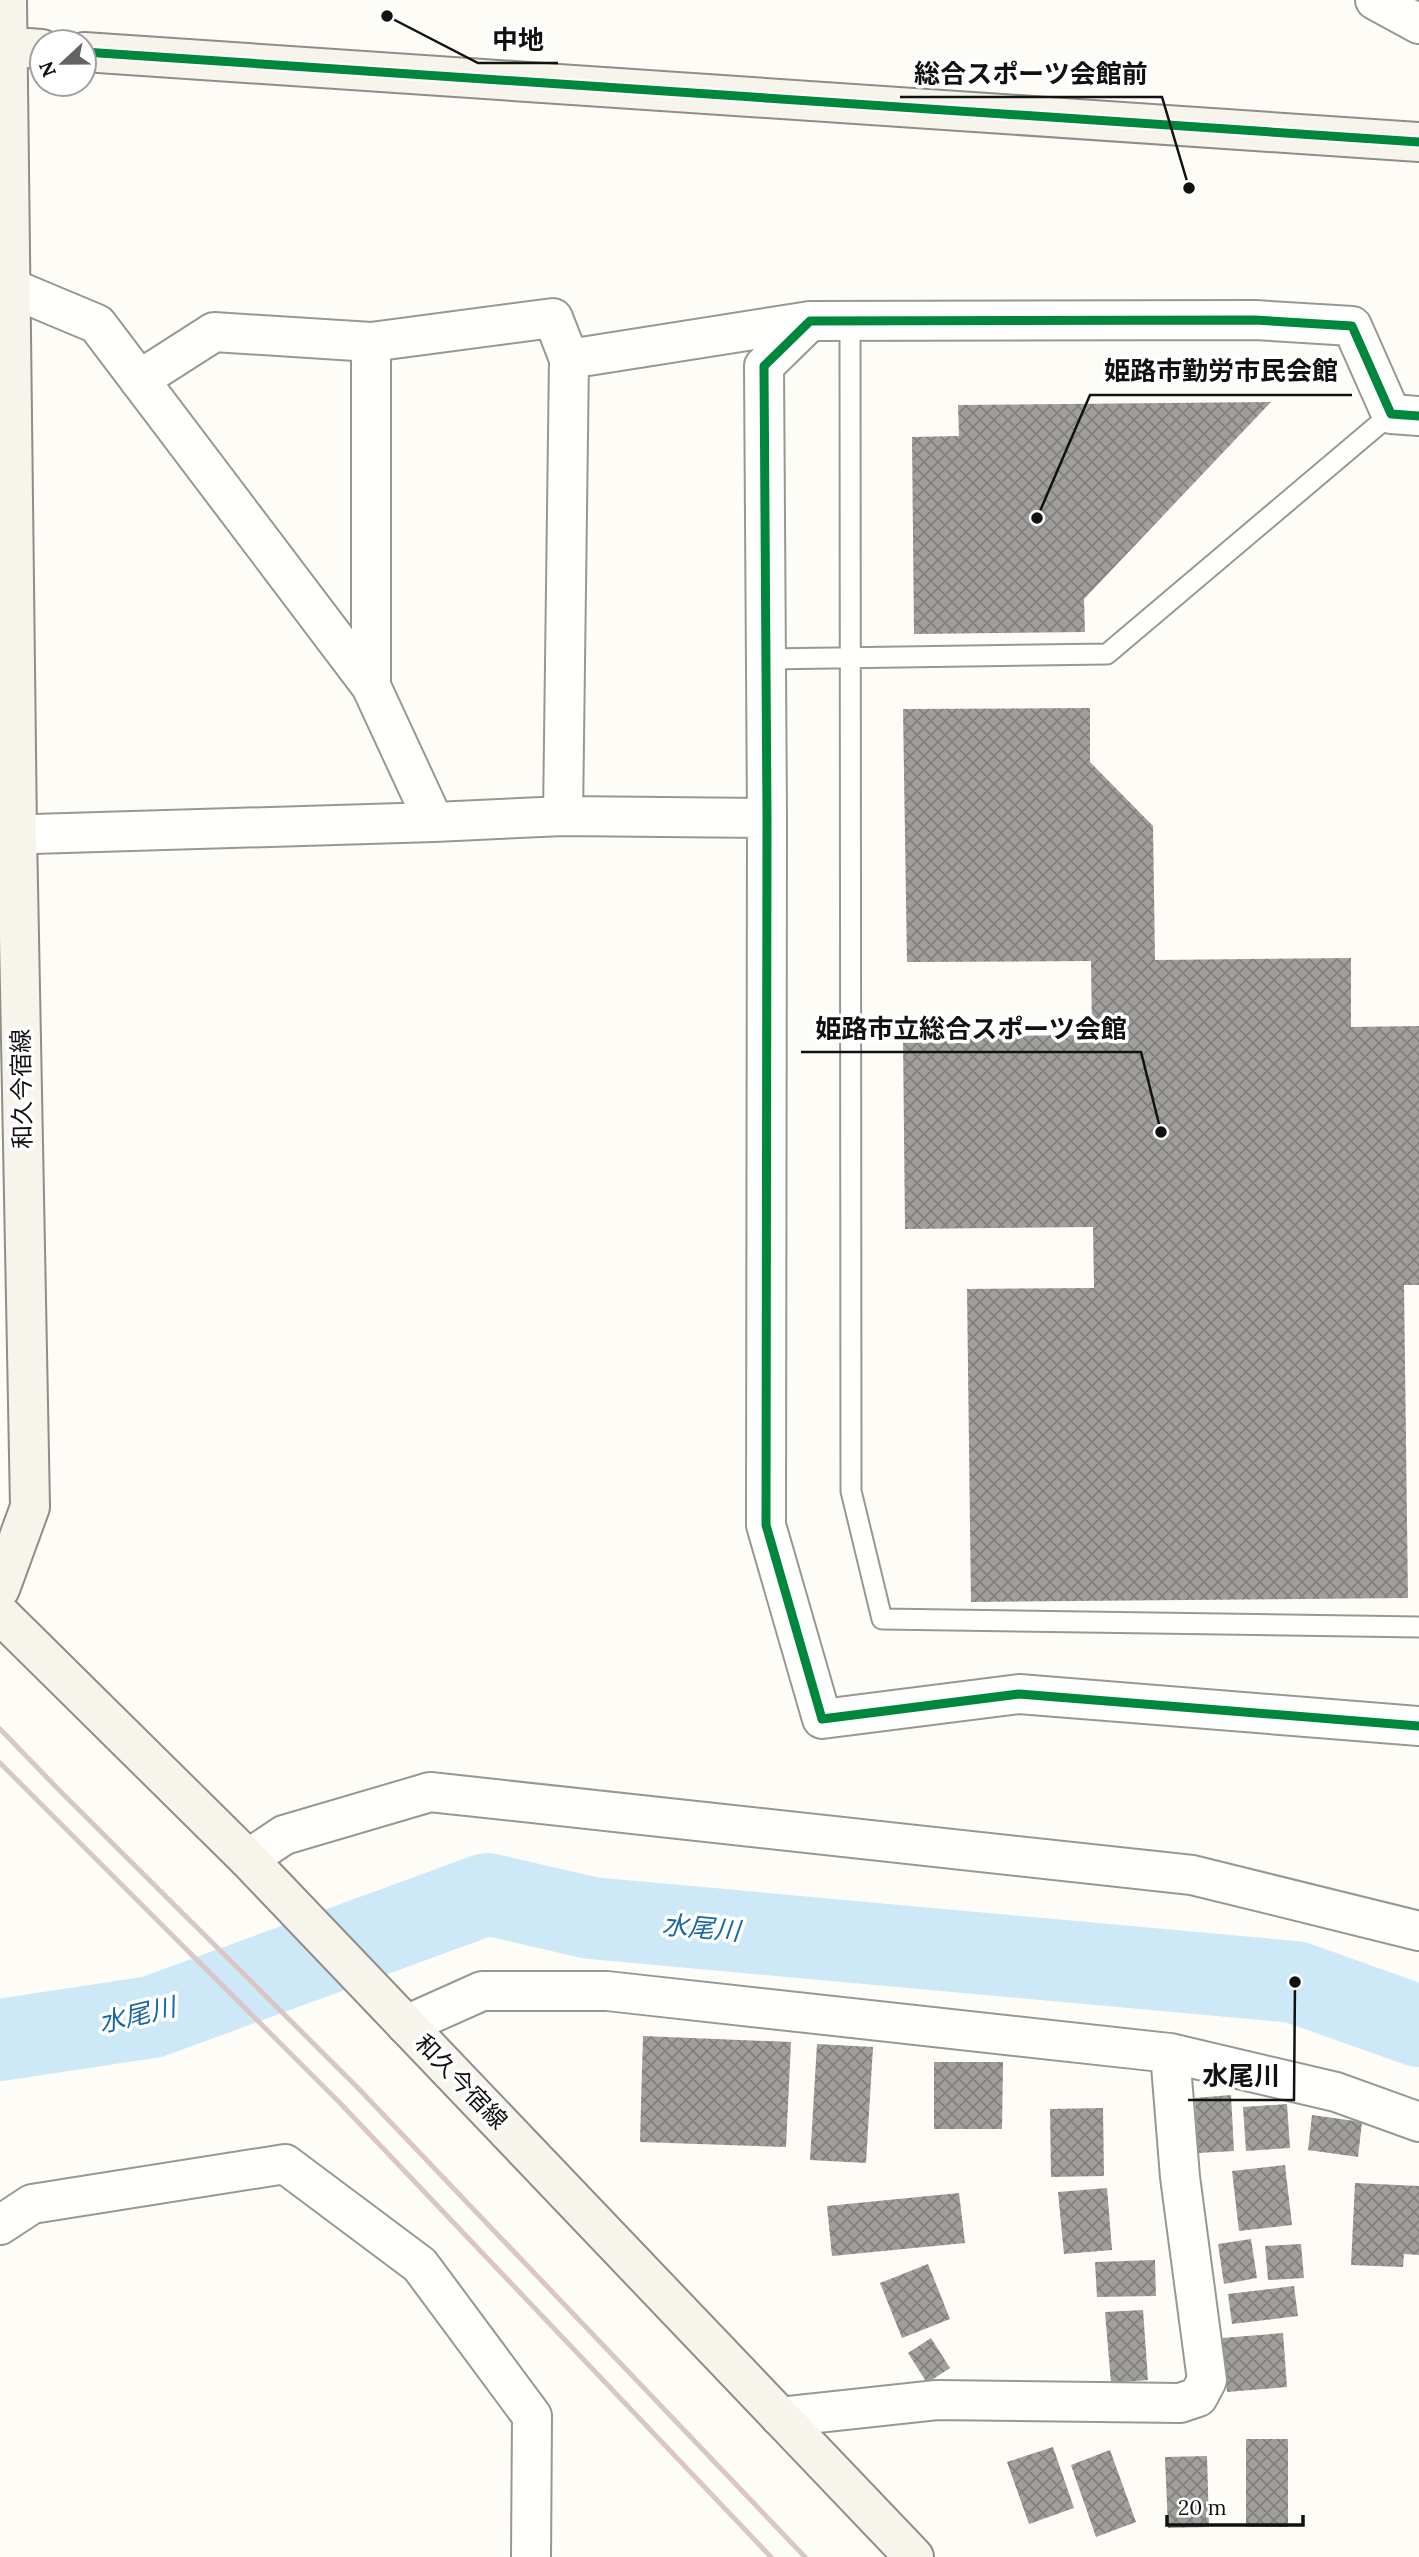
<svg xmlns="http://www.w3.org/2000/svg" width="1419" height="2557" font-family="Lora,'Noto Sans JP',serif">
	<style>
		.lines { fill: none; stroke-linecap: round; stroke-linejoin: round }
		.river { stroke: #cde8f7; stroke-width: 82 }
		.building { fill: url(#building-cross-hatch) }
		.lane-casing { stroke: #979795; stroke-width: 23 }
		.street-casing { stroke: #979795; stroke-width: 42 }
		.secondary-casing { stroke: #8e8d8b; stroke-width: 42 }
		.lane { stroke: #fffffe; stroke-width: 19 }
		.street { stroke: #fffffe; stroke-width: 38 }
		.secondary { stroke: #f6f4eb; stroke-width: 38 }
		.rail { stroke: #d9c6c7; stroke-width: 5 }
		.cycleway-casing { stroke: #fff; stroke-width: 13 }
		.cycleway { stroke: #00873e; stroke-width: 9 }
		.labels { text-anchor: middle; stroke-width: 7; stroke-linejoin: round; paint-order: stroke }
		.street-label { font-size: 24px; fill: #111; stroke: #fff }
		.water-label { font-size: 26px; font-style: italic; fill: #1768a6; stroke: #fff }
		.leader { fill: none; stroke: #111; stroke-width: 2.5 }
		.callout-dot { fill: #111; stroke: #fff; stroke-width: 2.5 }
		.callout-label { font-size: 26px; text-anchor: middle; font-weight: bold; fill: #111; stroke: #fff; stroke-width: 7; stroke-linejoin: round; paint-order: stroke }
	</style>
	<defs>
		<pattern id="building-cross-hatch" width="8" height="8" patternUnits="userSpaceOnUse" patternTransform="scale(1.75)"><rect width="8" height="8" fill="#a19f9c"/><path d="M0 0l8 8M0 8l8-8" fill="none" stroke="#82807e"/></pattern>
	</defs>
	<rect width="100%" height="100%" fill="#fdfcf7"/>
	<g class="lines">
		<path class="river" d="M0 2040 152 2017 487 1894 591 1918 1295 1982 1419 2026"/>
	</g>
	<path class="building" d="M1271 402 1084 599 1085 632 914 634 912 437 959 436 958 405Z
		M1090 708V762L1153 826 1155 960 1351 958V1027L1419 1026V1285H1404L1408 1598 971 1602 967 1289 1094 1288 1093 1227 905 1229 903 1037 1092 1035 1091 961 907 962 903 709Z
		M643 2036 791 2042 786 2147 640 2142Z
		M817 2044 873 2047 866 2163 810 2160Z
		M934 2062H1003L1002 2129H934Z
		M1231 2095 1234 2151 1198 2153 1195 2098Z
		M1287 2104 1290 2148 1246 2151 1243 2107Z
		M1103 2108 1104 2176 1051 2177 1050 2109Z
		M1312 2115 1362 2122 1358 2157 1308 2150Z
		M1285 2165 1292 2225 1239 2231 1232 2171Z
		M1355 2183 1419 2186V2255L1404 2254 1403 2267 1351 2265Z
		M1107 2188 1112 2250 1064 2254 1058 2192Z
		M959 2193 965 2243 832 2256 827 2206Z
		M1251 2239 1257 2278 1224 2284 1218 2244Z
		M1301 2244 1304 2278 1268 2280 1265 2246Z
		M1155 2260 1156 2296 1097 2297 1095 2262Z
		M928 2264 950 2319 902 2338 880 2283Z
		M1294 2286 1298 2316 1232 2324 1228 2294Z
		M1143 2310 1148 2380 1111 2383 1105 2312Z
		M1283 2333 1287 2387 1227 2392 1222 2338Z
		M931 2338 950 2368 927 2383 908 2353Z
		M1246 2439H1288V2527H1246Z
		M1053 2447 1074 2508 1029 2524 1007 2462Z
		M1110 2450 1136 2522 1096 2537 1071 2465Z
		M1207 2456 1209 2527 1168 2528 1165 2457Z"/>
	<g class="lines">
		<g class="lane-casing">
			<path id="lane" d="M850 320 851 1491 882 1619 1419 1627
				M766 659 1107 654 1391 414"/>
		</g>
		<g class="street-casing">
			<path id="street" d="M1375 0 1419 24
				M11 288 97 324 371 686
				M139 380 214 332 371 342
				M1419 416 1391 414 1352 326 1255 320 810 321 764 366 767 818 766 1525 822 1719 1019 1694 1419 1726
				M563 816 569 359
				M434 822 371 686V342L553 318 569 359 810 321
				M0 835 434 822 563 816 767 818
				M248 1859 284 1835 430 1792 1192 1875 1419 1931
				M406 2025 482 1991H607L1170 2053 1336 2092 1419 2122
				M0 2225 32 2204 285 2164 420 2265 532 2416 531 2557
				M780 2417 937 2400 1180 2403 1198 2397 1207 2380 1180 2177 1170 2053"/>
		</g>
		<g class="secondary-casing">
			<path id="secondary" d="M0 46 42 49
				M84 52 1419 142
				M0 1589 30 1507 17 833 7 0
				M0 1614 248 1859 914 2557"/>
		</g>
		<use href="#lane" class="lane"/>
		<use href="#street" class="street"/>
		<use href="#secondary" class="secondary"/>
		<path class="rail" d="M0 1729 60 1791 357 2087 805 2557
			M0 1763 340 2103 771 2557"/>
		<g class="cycleway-casing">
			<path id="cycleway" d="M84 52 1419 142
				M1419 416 1391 414 1352 326 1255 320 810 321 764 366 767 818 766 1525 822 1719 1019 1694 1419 1726"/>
		</g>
		<use href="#cycleway" class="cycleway"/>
	</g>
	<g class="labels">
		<g class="street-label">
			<text transform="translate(22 1089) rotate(-91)" y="8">和久今宿線</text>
			<text transform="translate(461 2082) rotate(46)" y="8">和久今宿線</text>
		</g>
		<g class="water-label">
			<text transform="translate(701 1928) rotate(5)" y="9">水尾川</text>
			<text transform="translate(137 2015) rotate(-13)" y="9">水尾川</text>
		</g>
	</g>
	<path class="leader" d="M387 16L478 63H558M1189 188L1162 97H900M1037 518L1090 395H1352M1161 1132L1141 1052H801M1295 1982L1294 2100H1188"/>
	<g class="callout-dot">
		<circle cx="387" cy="16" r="7"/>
		<circle cx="1189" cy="188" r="7"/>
		<circle cx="1037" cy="518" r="7"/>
		<circle cx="1161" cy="1132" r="7"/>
		<circle cx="1295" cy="1982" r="7"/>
	</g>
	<g class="callout-label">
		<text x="518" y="49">中地</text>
		<text x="1031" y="83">総合スポーツ会館前</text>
		<text x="1221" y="380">姫路市勤労市民会館</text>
		<text x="971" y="1038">姫路市立総合スポーツ会館</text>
		<text x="1241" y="2085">水尾川</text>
	</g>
	<g transform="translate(63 63) rotate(248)"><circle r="33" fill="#ffffff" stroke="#a0a0a0" stroke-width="2"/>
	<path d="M0-5L12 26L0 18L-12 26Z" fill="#646362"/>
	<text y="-10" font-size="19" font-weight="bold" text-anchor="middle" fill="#111111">N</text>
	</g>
	<path d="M1167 2515v10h136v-10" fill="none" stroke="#111111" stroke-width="3.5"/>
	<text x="1178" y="2515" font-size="21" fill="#111111" stroke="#ffffff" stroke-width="5" paint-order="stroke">20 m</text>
</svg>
